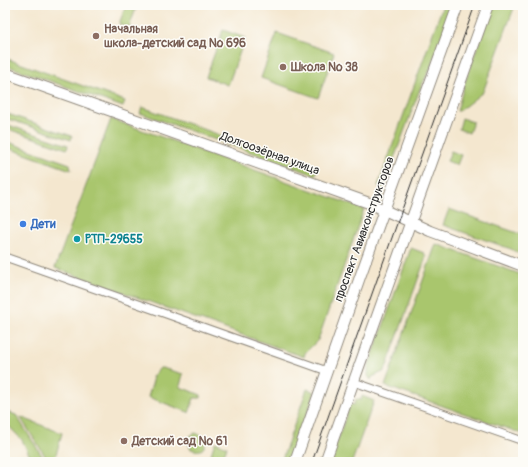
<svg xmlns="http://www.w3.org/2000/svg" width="528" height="467" font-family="Pangolin,sans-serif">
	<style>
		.green { fill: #a9c66d; stroke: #6a784c }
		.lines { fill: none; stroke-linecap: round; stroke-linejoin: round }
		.street-casing { stroke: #90897d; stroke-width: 9 }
		.secondary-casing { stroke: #90897d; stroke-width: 12 }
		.street { stroke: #fff; stroke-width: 7 }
		.secondary { stroke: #fff; stroke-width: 10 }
		.tram { stroke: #2b2b2b; stroke-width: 1 }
		.education-dot { fill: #8d6e63; stroke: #fdfcf7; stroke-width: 1.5 }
		.shop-dot { fill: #3f7fe0; stroke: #fdfcf7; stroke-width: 1.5 }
		.culture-dot { fill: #0f9aa8; stroke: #fdfcf7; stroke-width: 1.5 }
		.labels { text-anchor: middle; stroke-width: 3; stroke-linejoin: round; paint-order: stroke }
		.education-label { font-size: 12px; font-weight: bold; fill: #785e54; stroke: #fdfcf7; text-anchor: start }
		.street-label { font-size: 12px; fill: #2b2b2b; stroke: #fdfcf7 }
		.shop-label { font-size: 12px; font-weight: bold; fill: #366cbe; stroke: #fdfcf7; text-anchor: start }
		.culture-label { font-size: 12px; font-weight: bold; fill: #0d838f; stroke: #fdfcf7; text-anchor: start }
	</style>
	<rect width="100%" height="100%" fill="#fdfcf7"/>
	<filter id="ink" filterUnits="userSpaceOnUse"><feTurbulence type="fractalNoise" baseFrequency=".025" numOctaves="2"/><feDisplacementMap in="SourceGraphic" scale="8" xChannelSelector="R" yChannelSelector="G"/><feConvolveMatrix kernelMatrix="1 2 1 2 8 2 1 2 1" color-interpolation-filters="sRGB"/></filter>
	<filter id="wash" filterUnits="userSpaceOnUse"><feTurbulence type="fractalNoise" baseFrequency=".012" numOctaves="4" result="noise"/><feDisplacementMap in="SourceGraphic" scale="16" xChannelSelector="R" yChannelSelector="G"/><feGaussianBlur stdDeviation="0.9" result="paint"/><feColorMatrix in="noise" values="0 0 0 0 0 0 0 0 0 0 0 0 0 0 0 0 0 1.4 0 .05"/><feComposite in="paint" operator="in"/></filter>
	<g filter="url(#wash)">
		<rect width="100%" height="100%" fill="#f4e7cf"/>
		<path class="green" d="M126 5H137L129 28 119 24Z
			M443 5H453L431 67 420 89 383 188 378 186Z
			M492 5H515L483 92 459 111H457L465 82Z
			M223 30 245 38 228 85 206 77Z
			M277 33 334 53 318 98 261 78Z
			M5 58 125 101 123 107 5 65Z
			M142 107 317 170 315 175 140 113Z
			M5 113 72 136 71 140 5 118Z
			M462 118 473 122 469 133 459 129Z
			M111 119 364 209 318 340 305 353 304 357 55 268Z
			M5 124 68 145 67 149 5 128Z
			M5 141 70 164 71 170 5 147Z
			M451 151 461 155 457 165 447 161Z
			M449 209 523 235V256L511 249 443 225Z
			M436 244 523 275V434L385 386Z
			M411 248 424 253 426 257 385 371 372 377 371 380 368 376V368Z
			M160 368H162L183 374 180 386V387L201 395V398H194L189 413 188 412 148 397 153 381 152 377Z
			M307 389 315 392 290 462H281Z
			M362 396 374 401 352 462H330L350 404 354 405 356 399 361 400Z
			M5 411 16 415 46 462H33L22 440 5 422Z
			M20 417 62 433 54 462H49Z
			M195 433C209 436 208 456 191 449L188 442 190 436Z
			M215 442 227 447 222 459 211 454Z"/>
	</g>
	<g filter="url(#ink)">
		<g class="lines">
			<g class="street-casing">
				<path id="street" d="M5 257 327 371
					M354 382 523 441"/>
			</g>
			<g class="secondary-casing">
				<path id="secondary" d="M5 73 369 203 430 231 523 266
					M295 462 360 277 458 5
					M325 462 488 5"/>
			</g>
			<use href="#street" class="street"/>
			<use href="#secondary" class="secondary"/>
			<path class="tram" d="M312 462 475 5"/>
		</g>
	</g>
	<g class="education-dot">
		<circle cx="96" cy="36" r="4"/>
		<circle cx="283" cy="67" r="4"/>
		<circle cx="124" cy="441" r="4"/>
	</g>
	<circle class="shop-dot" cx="23" cy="224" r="4"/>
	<circle class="culture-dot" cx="77" cy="239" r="4"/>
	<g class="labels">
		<g class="education-label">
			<text x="104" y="33">Начальная<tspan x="104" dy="14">школа-детский сад № 696</tspan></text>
			<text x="291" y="71">Школа № 38</text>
			<text x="132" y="445">Детский сад № 61</text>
		</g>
		<g class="street-label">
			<text transform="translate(270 153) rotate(20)" y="4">Долгоозёрная улица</text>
			<text transform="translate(364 229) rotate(-70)" y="4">проспект Авиаконструкторов</text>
		</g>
		<g class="shop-label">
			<text x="31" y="228">Дети</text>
		</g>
		<g class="culture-label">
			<text x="85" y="243">РТП-29655</text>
		</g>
	</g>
	<rect width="528" height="467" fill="none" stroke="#fdfcf7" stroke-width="20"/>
</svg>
